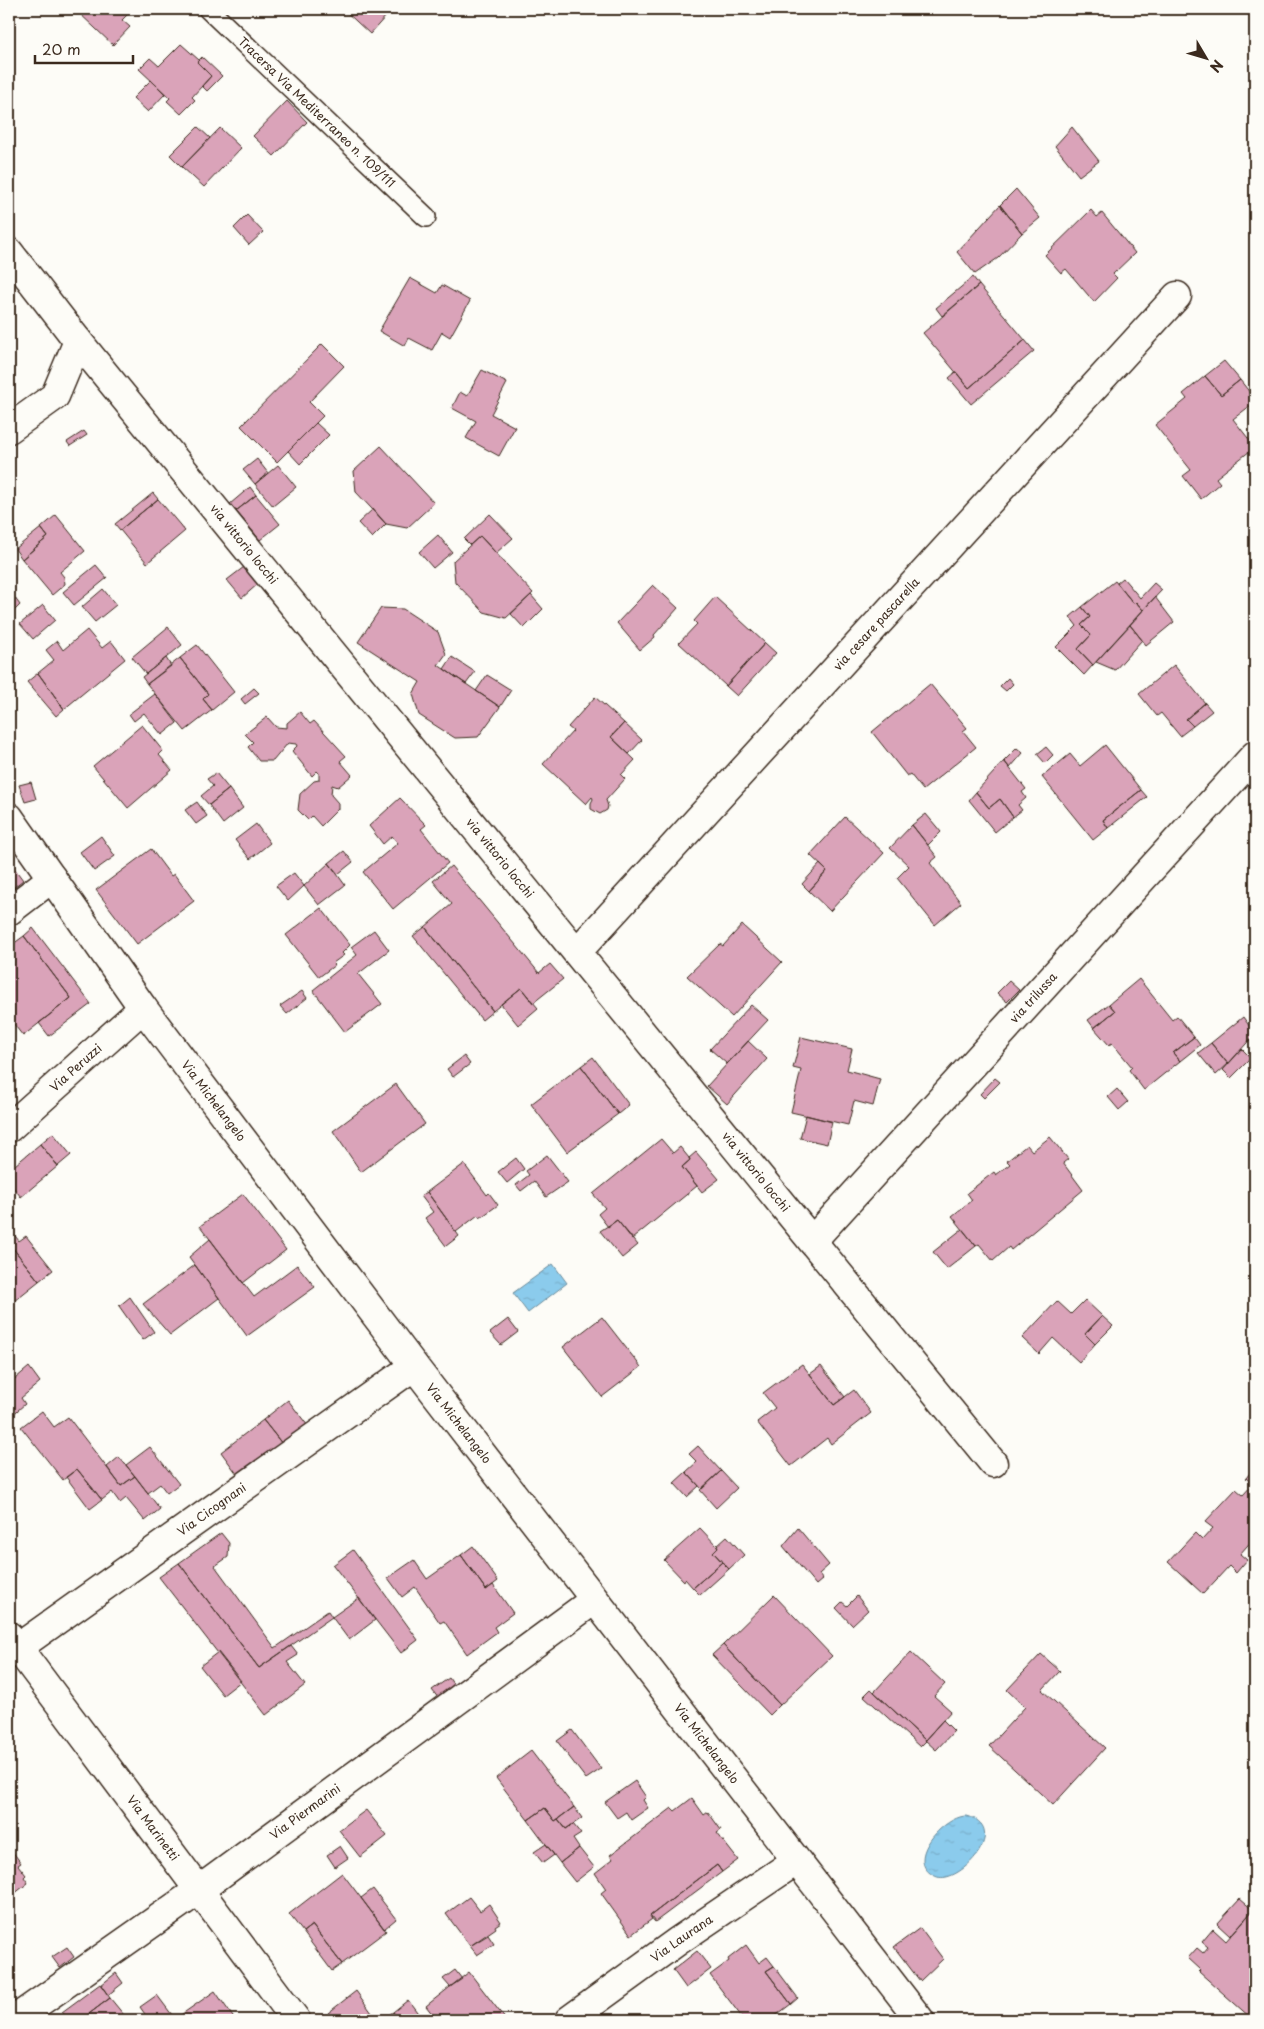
<svg xmlns="http://www.w3.org/2000/svg" width="1264" height="2029" font-family="'Playpen Sans',sans-serif">
	<style>
		.water { fill: url(#water-ripples); stroke: #6b8b9a }
		.building { fill: #daa3b9; stroke: #3b2a1e }
		.lines { fill: none; stroke-linecap: round; stroke-linejoin: round }
		.lane-casing { stroke: #3b2a1e; stroke-width: 22 }
		.street-casing { stroke: #3b2a1e; stroke-width: 31 }
		.lane { stroke: #fdfcf7; stroke-width: 19 }
		.street { stroke: #fdfcf7; stroke-width: 28 }
		.labels { text-anchor: middle; stroke-width: 4; stroke-linejoin: round; paint-order: stroke }
		.street-label { font-size: 12px; fill: #3b2a1e; stroke: #fdfcf7 }
	</style>
	<defs>
		<pattern id="water-ripples" width="26" height="14" patternUnits="userSpaceOnUse" patternTransform="scale(1.25)"><rect width="26" height="14" fill="#8bcbec"/><path d="M2 4q2-2 4 0t4 0M15 11q2-2 4 0t4 0" fill="none" stroke="#79aeca"/></pattern>
	</defs>
	<rect width="100%" height="100%" fill="#fdfcf7"/>
	<filter id="ink" filterUnits="userSpaceOnUse"><feTurbulence type="fractalNoise" baseFrequency=".02" numOctaves="2"/><feDisplacementMap in="SourceGraphic" scale="10" xChannelSelector="R" yChannelSelector="G"/><feConvolveMatrix kernelMatrix="1 2 1 2 8 2 1 2 1" color-interpolation-filters="sRGB"/></filter>
	<g filter="url(#ink)">
		<path class="water" d="M553 1264 567 1283 528 1313 513 1293Z
			M967 1816C1013 1828 957 1888 935 1876 902 1861 945 1815 967 1816Z"/>
		<path class="building" d="M79 9H133L122 20 130 27 113 45 77 11Z
			M343 9H380L387 15 370 34Z
			M181 44 199 60 197 62 211 76 192 97 195 100 181 114 167 101 170 98 139 69 150 58 159 66Z
			M202 57 222 76 207 91 202 86 211 76 197 62Z
			M151 80 165 94 148 112 133 98Z
			M287 101 307 122 274 156 253 136Z
			M198 127 210 138 182 167 170 155Z
			M1072 127 1099 161 1079 176 1055 146Z
			M220 128 241 148 204 187 182 167Z
			M1016 189 1040 218 1022 233 1000 205Z
			M1000 205 1022 233 998 258 975 274 957 252Z
			M1091 210 1097 217 1102 213 1135 253 1113 274 1117 278 1094 302 1066 269 1061 273 1045 255Z
			M247 215 263 232 249 245 234 228Z
			M973 277 979 285 942 316 936 308Z
			M410 278 437 293 442 285 470 301 450 337 442 332 432 350 409 338 405 346 379 331Z
			M979 285 1025 340 969 388 923 333Z
			M1025 340 1034 351 971 404 949 378 956 372 969 388Z
			M322 344 344 366 309 402 323 416 277 462 241 426Z
			M1224 361 1240 380 1221 395 1205 376Z
			M482 370 507 383 491 414 515 427 499 456 466 438 476 421 452 408 460 392 467 396Z
			M1205 376 1221 395 1240 380 1255 399V402L1233 419 1255 447 1216 478 1220 483 1201 499 1183 476 1191 470 1155 425 1187 399 1183 394Z
			M316 423 329 435 300 464 288 451Z
			M84 431 87 435 70 446 67 442Z
			M381 446 434 503 407 528 386 524 356 492 354 471Z
			M257 459 268 473 255 484 243 470Z
			M278 465 296 487 273 506 255 484Z
			M250 487 256 495 236 511 230 504Z
			M153 493 158 499 120 530 115 524Z
			M256 495 280 524 260 540 236 511Z
			M158 499 185 531 147 563 120 530Z
			M373 509 386 524 372 538 358 523Z
			M490 514 513 538 496 553 480 536 470 545 464 539Z
			M56 515 85 551 60 572 64 577 65 584 52 595 22 559 48 537 41 528Z
			M41 528 48 537 22 559 15 549Z
			M438 535 452 552 433 568 419 552Z
			M480 536 533 593 506 618 484 612 455 582 453 561Z
			M96 565 107 578 74 605 63 592Z
			M244 567 258 584 242 598 227 580Z
			M1123 578 1140 598 1154 583 1162 590 1143 610 1136 602 1134 604 1117 583Z
			M1115 581 1134 604 1136 602 1143 610 1093 665 1078 649 1091 635 1081 625 1090 617 1082 607Z
			M653 585 678 608 654 635 655 637 640 650 617 623Z
			M103 589 116 605 95 622 82 607Z
			M9 590 20 605 14 611 9 604Z
			M531 595 543 609 524 628 511 614Z
			M715 597 765 643 726 686 679 643 697 624 694 621Z
			M1155 597 1174 622 1146 645 1130 625Z
			M43 605 55 620 33 639 20 624Z
			M1082 607 1090 617 1081 625 1091 635 1078 649 1093 665 1084 675 1056 647 1077 626 1070 617Z
			M381 608 403 609 438 632 446 654 438 665 500 707 478 737 455 738 419 715 413 694 420 682 358 642Z
			M1130 625 1142 640 1115 670 1096 662Z
			M168 627 182 645 146 674 132 657Z
			M87 630 102 648 111 641 125 659 64 709 38 673 54 660 46 650 57 641 63 650Z
			M765 643 776 653 737 696 726 686Z
			M197 645 234 692 212 710 203 699 208 694 180 658Z
			M452 657 475 672 466 684 444 669Z
			M166 658 171 666 147 684 142 677Z
			M180 658 208 694 203 699 212 710 185 731 147 684Z
			M1174 665 1205 703 1186 719 1193 726 1180 736 1161 713 1157 716 1139 694Z
			M38 673 64 709 56 716 27 682Z
			M487 675 511 690 500 707 476 691Z
			M1008 678 1013 684 1006 691 1000 686Z
			M930 684 967 728 963 731 976 747 923 790 910 774 907 776 872 732Z
			M254 688 259 693 245 704 241 699Z
			M155 694 177 723 162 735 144 713 134 721 129 714Z
			M595 697 624 723 611 737 635 760 621 775 625 779 606 800 608 806 607 810 600 814 591 809V803L593 799 592 797 586 804 543 764 573 731 568 727Z
			M1205 703 1212 711 1193 726 1186 719Z
			M300 712 310 724 314 721 346 756 340 761 352 775 338 787 332 785 331 795 338 803V809L321 826 312 816 308 820 298 810 300 794 314 781 319 780V773L317 771 312 776 292 751 297 746 296 744 288 743 273 761H259L248 747 253 742 245 734 267 717 276 727 287 728V723Z
			M624 723 642 740 629 754 611 737Z
			M142 725 163 751 159 755 172 770 128 808 93 766Z
			M1105 745 1141 790 1103 820 1108 828 1093 840 1042 777 1070 754 1080 766Z
			M1046 747 1053 755 1045 763 1037 754Z
			M1017 748 1023 753 1010 768 1004 761Z
			M1004 761 1026 789 1022 792 1026 798 1018 805 1022 810 1013 817 1000 799 989 808 976 792Z
			M216 773 229 789 209 805 201 796 213 786 207 779Z
			M31 782 36 799 25 802 19 785Z
			M229 789 243 808 223 824 209 805Z
			M1141 790 1147 797 1108 828 1103 820Z
			M976 792 989 808 1000 799 1013 817 995 832 969 800Z
			M400 798 426 825 421 829 448 863 393 909 363 872 398 843 392 836 383 844 369 826Z
			M197 802 207 816 196 824 185 810Z
			M926 814 941 832 928 845 912 825Z
			M845 817 884 853 830 911 809 891 827 871 810 855Z
			M256 824 270 843 250 859 235 840Z
			M912 825 937 857 930 863 961 903 935 925 897 878 909 866 890 848Z
			M101 836 115 856 94 871 80 852Z
			M151 849 171 876 174 874 194 901 137 944 96 890Z
			M344 851 353 862 338 874 329 863Z
			M9 861 23 880 9 891Z
			M329 863 345 885 319 905 304 886Z
			M820 864 827 871 809 891 802 884Z
			M451 866 539 973 550 964 563 979 533 1003 521 988 493 1011 425 927 452 904 433 881Z
			M294 873 304 886 288 901 276 886Z
			M321 908 350 945 342 953 344 955 333 963 335 965 319 977 286 935Z
			M742 925 782 962 732 1017 687 976 720 944 723 946Z
			M425 927 493 1011 482 1020 413 936Z
			M33 928 91 1004 49 1036 39 1023 71 998 24 936Z
			M374 930 389 950 358 974 382 1004 345 1032 313 990 357 955 351 947Z
			M24 936 71 998 23 1036 9 1018V947Z
			M1139 979 1172 1020 1177 1016 1194 1037 1173 1053 1180 1061 1144 1090 1129 1070 1132 1067 1112 1043 1109 1045 1094 1028 1115 1011 1109 1004Z
			M1009 981 1019 990 1007 1002 997 993Z
			M521 988 538 1008 518 1025 501 1004Z
			M302 991 307 998 287 1014 280 1006Z
			M1109 1004 1115 1011 1094 1028 1088 1020Z
			M751 1005 768 1020 727 1064 710 1049Z
			M1243 1017 1255 1034 1228 1064 1211 1043Z
			M801 1037 852 1049 847 1070 880 1079 873 1106 854 1101 848 1125 791 1112 801 1070 793 1068Z
			M1194 1037 1200 1045 1180 1061 1173 1053Z
			M748 1041 767 1059 727 1104 707 1086Z
			M1211 1043 1228 1064 1216 1075 1198 1053Z
			M1242 1049 1251 1058 1231 1078 1223 1070Z
			M464 1056 470 1064 453 1077 447 1069Z
			M593 1057 629 1105 618 1114 581 1066Z
			M581 1066 618 1114 567 1152 531 1104Z
			M995 1078 1000 1082 984 1098 980 1094Z
			M396 1084 425 1124 361 1172 333 1131Z
			M1117 1089 1128 1102 1119 1110 1108 1097Z
			M806 1115 832 1122 827 1144 800 1138Z
			M53 1133 71 1155 58 1166 40 1144Z
			M1050 1137 1068 1159 1063 1163 1083 1190 1011 1250 1009 1247 993 1261 979 1244 976 1246 952 1216 972 1200 967 1193 994 1172 996 1175 1010 1164 1007 1161 1027 1145 1032 1151Z
			M661 1139 673 1153 680 1147 689 1158 690 1160 682 1167 697 1186 632 1239 617 1220 608 1227 598 1214 605 1208 593 1194Z
			M40 1144 58 1166 21 1197 9 1182V1170Z
			M696 1152 719 1179 702 1192 682 1167 690 1160 689 1158Z
			M547 1155 568 1182 546 1197 534 1181 521 1191 516 1185 529 1175 526 1171Z
			M516 1158 524 1169 507 1183 498 1172Z
			M464 1164 487 1195 489 1193 498 1205 480 1218 478 1215 456 1232 427 1192Z
			M427 1192 459 1236 446 1246 425 1218 433 1212 421 1196Z
			M243 1194 286 1250 243 1283 200 1226Z
			M617 1220 638 1245 622 1258 600 1231Z
			M9 1228 19 1241 26 1236 53 1270 39 1281 12 1247 9 1249Z
			M962 1229 976 1246 947 1269 933 1252Z
			M210 1239 254 1297 297 1265 315 1287 247 1336 189 1257Z
			M12 1247 39 1281 9 1305V1249Z
			M195 1265 219 1298 170 1335 143 1304Z
			M130 1297 154 1332 143 1340 119 1306Z
			M1085 1300 1102 1316 1085 1334 1095 1344 1079 1362 1053 1338 1039 1354 1022 1338 1057 1301 1071 1314Z
			M1102 1316 1113 1326 1095 1344 1085 1334Z
			M602 1317 641 1367 602 1397 563 1347Z
			M508 1319 518 1332 501 1345 490 1333Z
			M802 1364 834 1405 854 1390 871 1413 831 1444 827 1438 791 1466 757 1422 775 1408 763 1393Z
			M821 1366 845 1397 834 1405 810 1374Z
			M29 1367 40 1382 21 1398 25 1404 10 1417 9 1384Z
			M288 1400 308 1426 283 1445 263 1420Z
			M42 1411 54 1427 68 1417 121 1486 135 1476 160 1509 145 1521 126 1498 120 1503 112 1492 102 1500 77 1469 63 1480 21 1427Z
			M263 1420 283 1445 240 1478 221 1452Z
			M698 1446 721 1471 702 1489 686 1472 697 1462 689 1454Z
			M150 1447 179 1484 167 1493 160 1484 148 1493 126 1465Z
			M119 1457 135 1476 121 1486 107 1467Z
			M1255 1467V1537L1240 1554 1247 1560 1236 1573 1229 1566 1203 1594 1168 1562 1195 1533 1202 1540 1213 1528 1205 1522 1236 1489 1243 1495 1253 1484 1246 1478Z
			M77 1469 102 1500 90 1509 66 1477Z
			M721 1471 737 1488 716 1508 700 1490Z
			M686 1472 699 1486 687 1497 674 1483Z
			M700 1528 718 1547 713 1552 722 1562 693 1588 685 1579 684 1581 664 1560Z
			M798 1528 829 1565 819 1574 823 1579 816 1585 783 1546Z
			M221 1533 229 1543 228 1557 215 1566 275 1648 328 1611 332 1617 259 1668 179 1563Z
			M727 1536 744 1555 729 1569 713 1552 718 1547 717 1545Z
			M473 1546 498 1581 486 1590 461 1555Z
			M353 1550 418 1640 401 1653 333 1565Z
			M461 1555 486 1590 493 1585 513 1613 494 1627 497 1632 467 1654 444 1621 440 1623 415 1587 402 1597 388 1578 414 1560 427 1579Z
			M722 1562 729 1569 700 1595 693 1588Z
			M179 1563 259 1668 291 1646 298 1655 287 1662 305 1685 266 1715 159 1577Z
			M774 1595 832 1656 780 1705 723 1645Z
			M857 1596 868 1610 852 1625 836 1608 842 1602 847 1606Z
			M359 1598 375 1620 349 1640 332 1617Z
			M723 1645 780 1705 770 1715 712 1655Z
			M218 1652 241 1681 223 1695 200 1666Z
			M911 1652 945 1684 934 1696 951 1711 925 1740 874 1692Z
			M1041 1654 1060 1671 1042 1690 1105 1748 1053 1805 989 1746 1025 1707 1007 1690Z
			M449 1678 455 1687 439 1699 432 1690Z
			M871 1689 926 1741 920 1747 864 1696Z
			M943 1720 954 1731 936 1750 925 1740Z
			M572 1730 601 1769 586 1779 557 1741Z
			M531 1751 574 1807 555 1821 545 1808 528 1820 496 1778Z
			M635 1781 646 1797 643 1800 648 1808 631 1820 626 1812 617 1818 605 1802Z
			M692 1798 704 1815 708 1812 721 1830 717 1833 738 1860 722 1872 717 1865 650 1916 652 1919 631 1935 601 1893 606 1889 595 1873 613 1859 610 1855 672 1808 675 1811Z
			M574 1807 582 1818 566 1829 558 1819Z
			M545 1808 555 1821 558 1819 566 1829 573 1824 581 1834 573 1839 579 1848 560 1863 528 1820Z
			M366 1810 387 1836 360 1857 339 1830Z
			M546 1844 554 1855 543 1863 534 1852Z
			M340 1846 348 1858 335 1867 327 1855Z
			M9 1847 21 1863 18 1865 26 1875 24 1877 28 1883 9 1898V1886L12 1884 9 1879Z
			M579 1848 594 1867 575 1882 560 1863Z
			M717 1865 722 1872 655 1922 650 1916Z
			M342 1873 386 1931 342 1964 312 1925 303 1932 289 1914Z
			M373 1889 396 1919 384 1929 361 1898Z
			M469 1897 480 1911 489 1904 501 1922 495 1926 496 1928 470 1946 446 1914Z
			M1240 1899 1253 1910 1230 1936 1217 1924Z
			M1255 1908V2014L1251 2018 1199 1972 1201 1970 1188 1958 1197 1948 1203 1953 1208 1947 1202 1942 1213 1929 1226 1941Z
			M312 1925 342 1964 332 1971 303 1932Z
			M920 1928 943 1959 920 1981 894 1947Z
			M488 1935 494 1944 477 1955 470 1946Z
			M746 1945 759 1963 767 1957 774 1966 766 1971 791 2004 770 2020H744L710 1975 729 1961 728 1959Z
			M67 1947 74 1957 60 1968 52 1957Z
			M697 1951 711 1969 686 1988 673 1970Z
			M774 1966 798 1998 791 2004 766 1971Z
			M455 1970 462 1979 450 1987 443 1979Z
			M469 1972 506 2020H437L426 2006Z
			M116 1973 123 1983 108 1995 101 1985Z
			M100 1984 110 1998 81 2020H69L62 2012Z
			M215 1991 235 2020H172L175 2019Z
			M356 1991 372 2013 363 2020H334L328 2013Z
			M157 1995 175 2019 172 2020H149L140 2007Z
			M110 1998 128 2020H81Z
			M408 2000 420 2016 414 2020H399L393 2012Z
			M393 2012 399 2020H382Z"/>
		<g class="lines">
			<g class="lane-casing">
				<g id="lane">
					<path id="s1" d="M208 9 426 217"/>
				</g>
			</g>
			<g class="street-casing">
				<g id="street">
					<path id="s2" d="M9 252 78 341 993 1463"/>
					<path d="M9 429 55 396 78 341"/>
					<path id="s3" d="M9 817 143 1008 414 1366 920 2020"/>
					<path d="M9 911 52 878"/>
					<path id="s4" d="M577 952 1177 296"/>
					<path id="s5" d="M9 1128 143 1008"/>
					<path id="s6" d="M812 1241 1255 755"/>
					<path id="s7" d="M9 1636 296 2020"/>
					<path id="s8" d="M9 1654 414 1366"/>
					<path id="s9" d="M14 2020 199 1890 594 1600"/>
					<path id="s10" d="M569 2020 678 1941 796 1861"/>
				</g>
			</g>
			<use href="#lane" class="lane"/>
			<use href="#street" class="street"/>
		</g>
	</g>
	<g class="labels">
		<g class="street-label">
			<text dy="4" stroke="none"><textPath href="#s1" startOffset="150">Tracersa Via Mediterraneo n. 109/111</textPath></text>
			<text dy="4" stroke="none"><textPath href="#s2" startOffset="375">via vittorio locchi</textPath></text>
			<text dy="4" stroke="none"><textPath href="#s4" startOffset="444">via cesare pascarella</textPath></text>
			<text dy="4" stroke="none"><textPath href="#s2" startOffset="780">via vittorio locchi</textPath></text>
			<text dy="4" stroke="none"><textPath href="#s6" startOffset="329">via trilussa</textPath></text>
			<text dy="4" stroke="none"><textPath href="#s5" startOffset="90">Via Peruzzi</textPath></text>
			<text dy="4" stroke="none"><textPath href="#s3" startOffset="350">Via Michelangelo</textPath></text>
			<text dy="4" stroke="none"><textPath href="#s2" startOffset="1185">via vittorio locchi</textPath></text>
			<text dy="4" stroke="none"><textPath href="#s3" startOffset="755">Via Michelangelo</textPath></text>
			<text dy="4" stroke="none"><textPath href="#s8" startOffset="249">Via Cicognani</textPath></text>
			<text dy="4" stroke="none"><textPath href="#s3" startOffset="1160">Via Michelangelo</textPath></text>
			<text dy="4" stroke="none"><textPath href="#s9" startOffset="358">Via Piermarini</textPath></text>
			<text dy="4" stroke="none"><textPath href="#s7" startOffset="240">Via Marinetti</textPath></text>
			<text dy="4" stroke="none"><textPath href="#s10" startOffset="139">Via Laurana</textPath></text>
		</g>
	</g>
	<rect width="1264" height="2029" fill="none" stroke="#fdfcf7" stroke-width="30"/>
	<rect x="15" y="15" width="1234" height="1999" fill="none" stroke="#3b2a1e" stroke-width="2" filter="url(#ink)"/>
	<g transform="translate(1206 58) rotate(128)" stroke="#fdfcf7" stroke-width="4" paint-order="stroke">
	<path d="M0-4L9 19L0 12L-9 19Z" fill="#3b2a1e"/>
	<text y="-8" font-size="14" font-weight="bold" text-anchor="middle" fill="#3b2a1e">N</text>
	</g>
	<path d="M35 55v8h98v-8" fill="none" stroke="#3b2a1e" stroke-width="2.5"/>
	<text x="42" y="55" font-size="15" fill="#3b2a1e" stroke="#fdfcf7" stroke-width="4" paint-order="stroke">20 m</text>
</svg>
